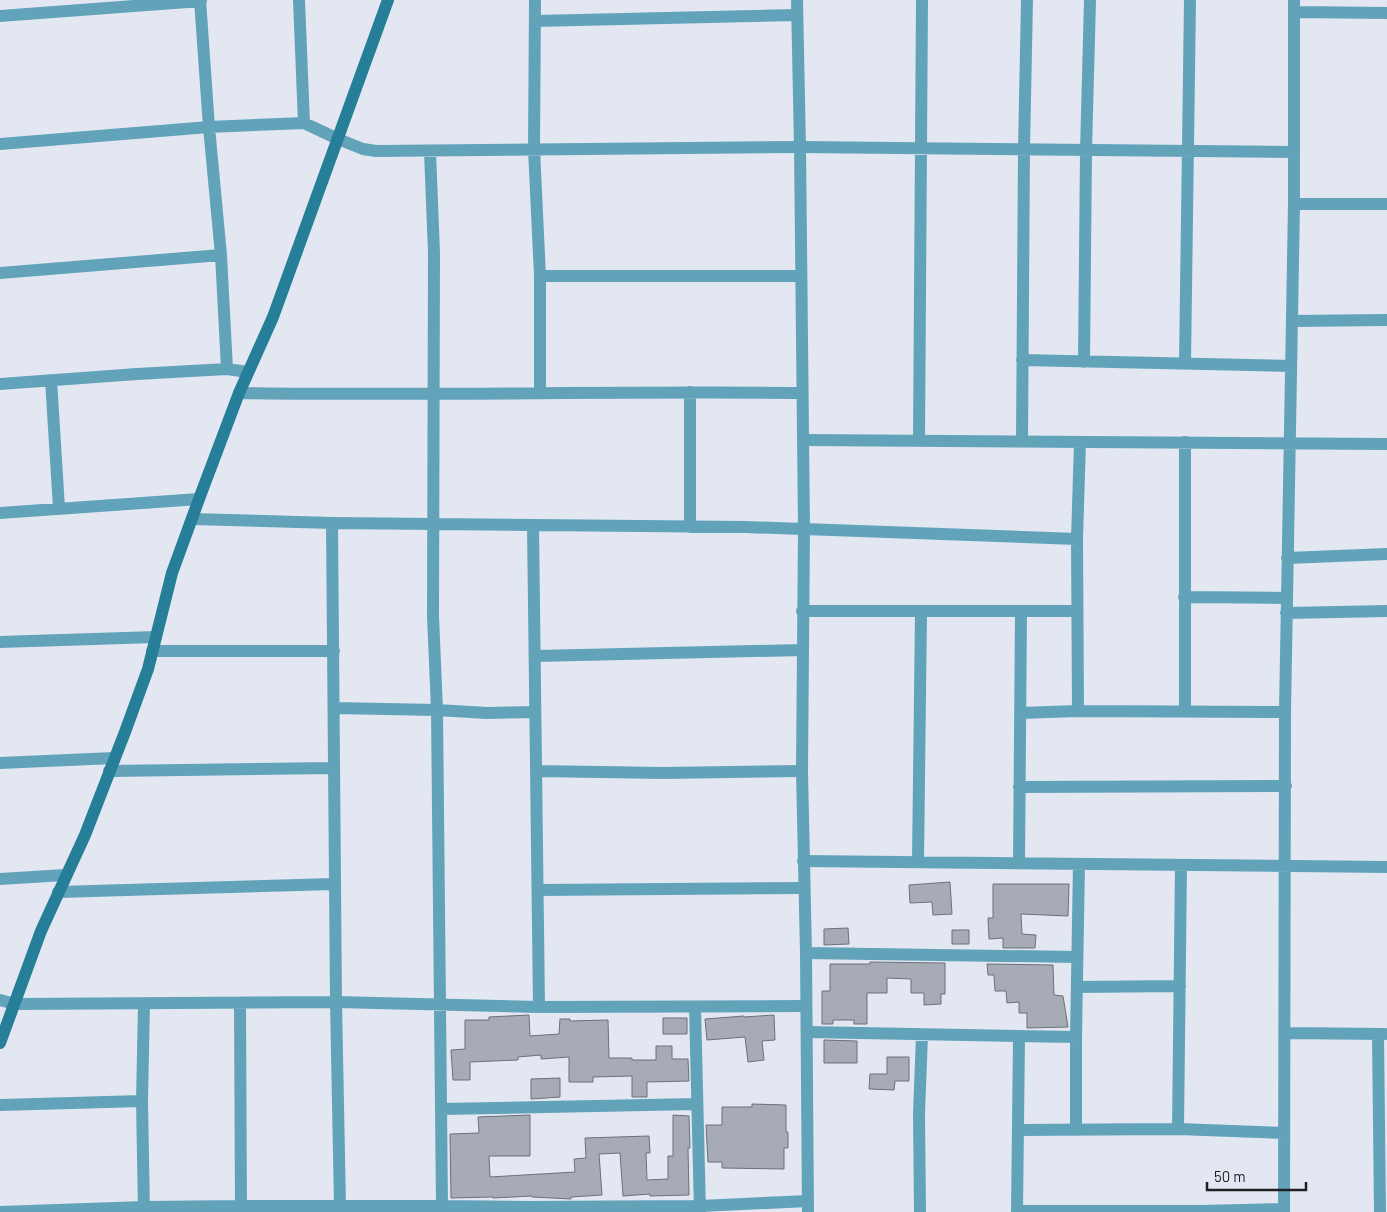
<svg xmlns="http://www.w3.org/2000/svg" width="1387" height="1212" font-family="Barlow,sans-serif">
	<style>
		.building { fill: #a6abb5; stroke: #6b7079 }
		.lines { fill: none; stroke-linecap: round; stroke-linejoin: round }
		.minor { stroke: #62a3ba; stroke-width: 12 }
		.tertiary { stroke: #62a3ba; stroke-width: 12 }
		.secondary { stroke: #267e99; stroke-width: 12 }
	</style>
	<rect width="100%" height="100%" fill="#e2e7f2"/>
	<path class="building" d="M950 882 952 914 933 915 932 902 910 903 909 885Z
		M993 884H1069L1068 916 1021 914 1022 934 1036 935 1035 948H1003V938L989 939 988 918H993Z
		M848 928 849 944 824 945V929Z
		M952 930H969V944H952Z
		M870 962 945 963V994H941V1004L924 1005V993H911V979L887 978V993H867V1024H854V1020H833V1024H822V991H830V964H870Z
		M987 964 1053 965 1054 995 1063 996 1068 1027 1027 1028V1013H1019V1002L1007 1003 1006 991H995L994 975H988Z
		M529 1015 530 1036 559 1034 560 1019H570V1021L608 1020 609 1058H632V1060H656V1046H672V1059H688L689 1081 647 1082V1097H632V1076L593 1077V1082H569V1057L541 1059V1055L518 1057V1060L470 1062V1080H453L451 1050 465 1049V1020H489V1017Z
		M774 1015 775 1040 762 1041 764 1060 748 1062 745 1037 707 1040 705 1019 744 1016V1017Z
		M663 1018H687V1034H663Z
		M824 1040 857 1041V1063H824Z
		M887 1057H909V1081H895L894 1090 869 1089 870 1074H887Z
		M560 1078V1097L531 1099V1079Z
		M752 1104 786 1105V1132H788V1148H784V1169L722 1168V1162H708L706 1125H722V1107H752Z
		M530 1115V1156H489L490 1177 575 1172 574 1159 586 1158 585 1138 649 1136 650 1153H646L647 1180 668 1179V1156H673V1115L689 1116 690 1148H688L689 1195 650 1196V1194L623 1196 620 1153 599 1154 602 1195 571 1197V1199L532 1197V1196L493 1198V1197L451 1198 450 1134 479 1133 478 1117Z"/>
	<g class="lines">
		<path class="minor" d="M200 0 209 127 221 255 227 369
			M299 0 304 123
			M535 0 534 149 540 276V393
			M1294 12 1387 13
			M0 16 201 1
			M535 21 797 15
			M0 144 209 127 304 123 338 139 363 149 376 151 800 147 1293 152
			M430 152 434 253 433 616 437 710 442 1206
			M1294 204H1387
			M0 273 221 255
			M540 276H801
			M1292 321 1387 320
			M1022 360 1291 366
			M1084 362 1086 151 1090 0
			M1185 363 1190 0
			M51 380 59 508
			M0 384 137 374 227 369 248 372
			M690 392V527
			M239 393C427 396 614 391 802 393
			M803 440 1387 444
			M919 441 922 0
			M1022 441 1024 149 1027 0
			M0 513 199 499
			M192 519 332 523 745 527 1077 539
			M332 523 336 1002 340 1206
			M533 525 539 1007
			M1287 558 1387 554
			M1184 597 1287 598
			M802 611H1077
			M1286 613 1387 611
			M0 642 156 637
			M152 651H334
			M536 656 802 650
			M334 708 437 710 487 713 535 712
			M1078 711 1077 539 1080 442
			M1185 711V442
			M1020 713 1078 711 1285 712
			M0 763 114 758
			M109 771 334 768
			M537 771 663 773 802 771
			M1019 787 1286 786
			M803 861 1387 867
			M918 862 921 612
			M1019 863 1021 611
			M0 879 65 875
			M538 890 803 888
			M58 892 335 884
			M806 953 1077 957
			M1077 987 1180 986
			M0 1000 15 1004 336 1002 539 1007 805 1006
			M240 1003 241 1212
			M695 1007 700 1212
			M807 1032 1076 1037
			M1285 1033 1385 1034
			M1378 1034 1380 1212
			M0 1105 142 1101
			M441 1109 697 1104
			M1178 1129 1181 865
			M1018 1130 1178 1129 1284 1133
			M1076 1130V1037L1079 864
			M1017 1211H1202L1284 1209
			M0 1212 144 1207 241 1206H442L527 1207 700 1206 808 1201
			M144 1212 142 1101 144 1004
			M920 1212 919 1114 922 1035
			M1017 1212 1019 1037
			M1284 1212 1285 712 1294 204V0"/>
		<path class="tertiary" d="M797 0 800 147 804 529 802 771 806 953 808 1212"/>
		<path class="secondary" d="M0 1043 41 931 85 835 125 732 148 669 172 573 199 499 239 393 273 317 388 0"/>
	</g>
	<path d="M1207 1182v8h99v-8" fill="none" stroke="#1e2024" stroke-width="2.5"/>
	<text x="1214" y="1182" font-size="15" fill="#1e2024" stroke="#e2e7f2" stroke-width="4" paint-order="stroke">50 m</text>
</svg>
